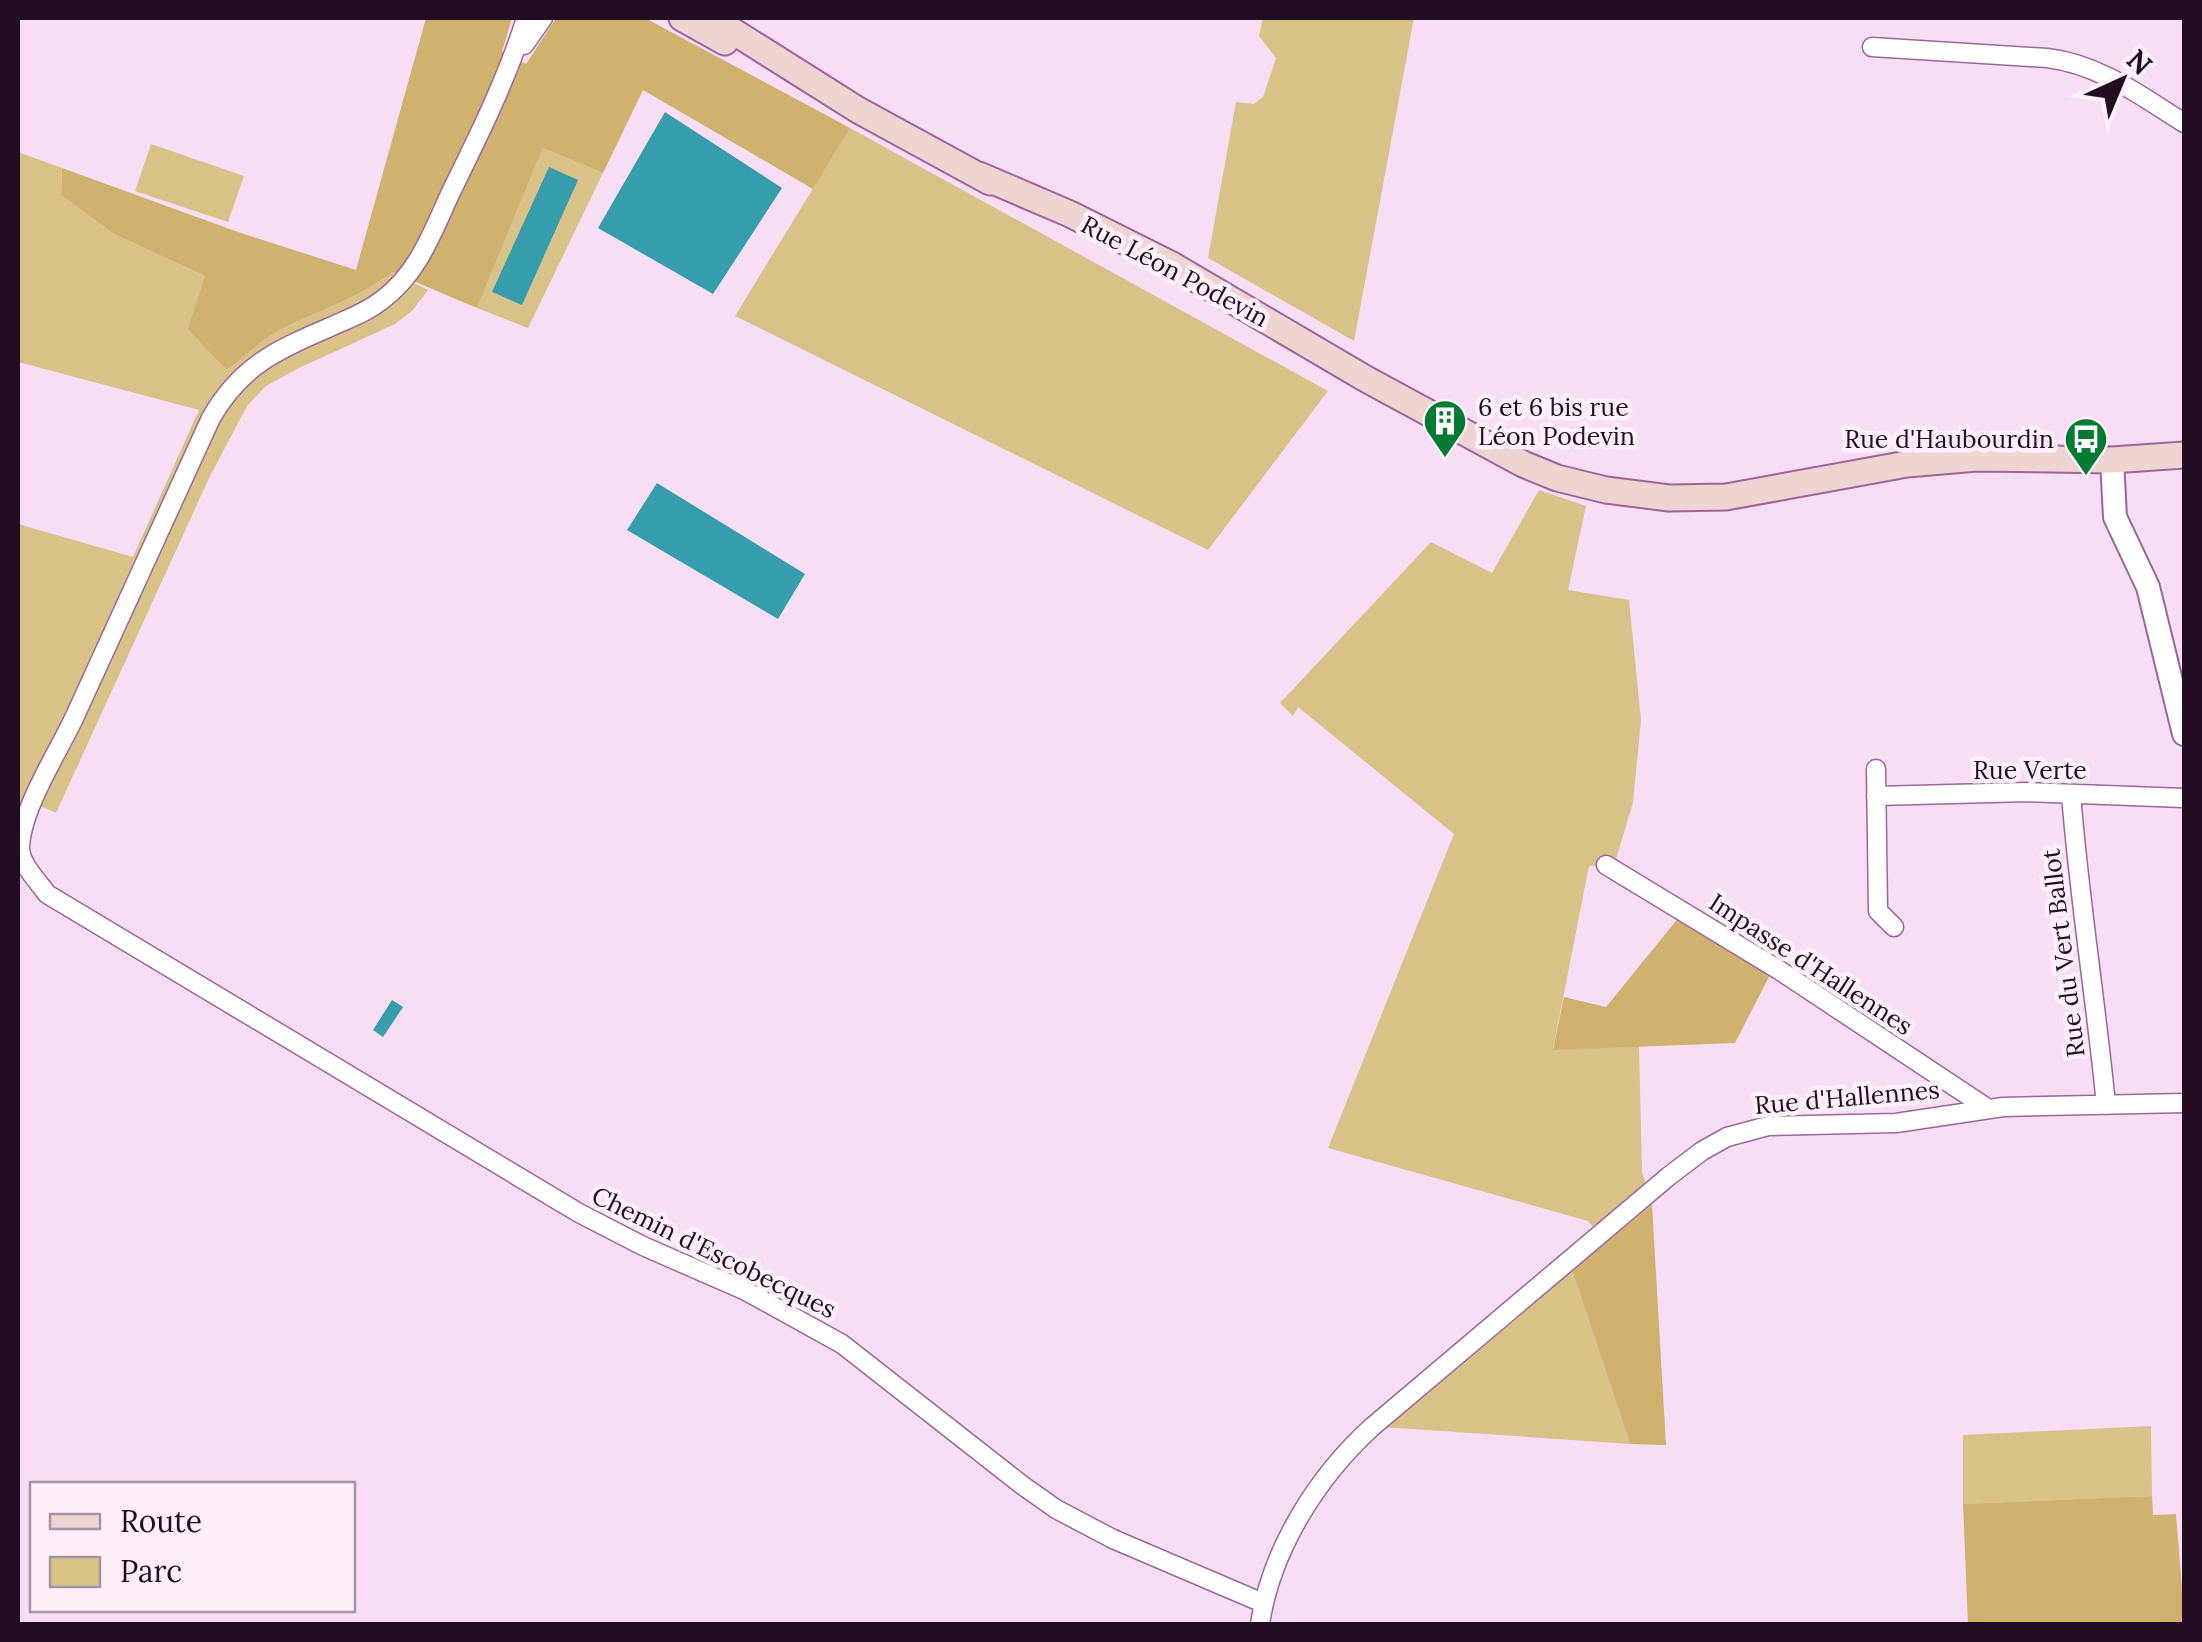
<svg xmlns="http://www.w3.org/2000/svg" width="2202" height="1642" font-family="Lora,serif">
	<style>
		.green { fill: #d9c288 }
		.forest { fill: #ceb26d }
		.water { fill: #369dac }
		.lines { fill: none; stroke-linecap: round; stroke-linejoin: round }
		.minor-casing { stroke: #9e659b; stroke-width: 21 }
		.tertiary-casing { stroke: #9e659b; stroke-width: 26 }
		.secondary-casing { stroke: #9e659b; stroke-width: 29 }
		.minor { stroke: #fff; stroke-width: 18 }
		.tertiary { stroke: #fff; stroke-width: 22 }
		.secondary { stroke: #efd5d1; stroke-width: 25 }
		.labels { text-anchor: middle; stroke-width: 9; stroke-linejoin: round; paint-order: stroke }
		.street-label { font-size: 25px; fill: #230d22; stroke: #fdf0fb }
		.poi-label { font-size: 25px; fill: #230d22; stroke: #fdf0fb; text-anchor: start }
	</style>
	<rect width="100%" height="100%" fill="#f7def5"/>
	<path class="green" d="M1263 18H1414L1354 341 1208 258 1236 102 1254 104 1263 97 1276 58 1259 36Z
		M850 128 1328 391 1208 550 735 316Z
		M151 144 244 176 228 222 135 191Z
		M543 148 603 173 528 328 477 308Z
		M18 152 62 168 61 195 114 234 205 276 227 370C243 357 260 341 278 331 316 311 357 300 392 272L428 290 412 311 395 324 299 368 266 386 247 406 210 476 56 813 25 799 18 815V524L133 557 199 410 18 362Z
		M1539 490 1586 506 1568 590 1629 600 1641 720 1633 802 1615 863 1589 866 1553 1049 1639 1046 1642 1172 1652 1205 1606 1241 1588 1221 1328 1148 1454 834 1298 707 1293 716 1280 703 1431 542 1492 573Z
		M1572 1270 1630 1444 1382 1427Z
		M2151 1426 2152 1496 1963 1504V1435Z"/>
	<path class="forest" d="M426 18H512L502 52 526 64 556 18H645L850 128 813 189 643 90 603 173 543 148 477 308 392 272C357 300 316 311 278 331 260 341 243 358 227 370L188 329 205 276 114 234 61 195 62 168 238 232 356 270Z
		M1680 916 1771 973 1735 1043 1553 1050 1564 997 1606 1007Z
		M1652 1205 1666 1445 1630 1444 1572 1270Z
		M2152 1496 2153 1515 2176 1514 2184 1614 2182 1624H1968L1963 1504Z"/>
	<path class="water" d="M665 112 782 188 713 294 598 228Z
		M549 167 578 180 522 305 492 292Z
		M657 483 805 574 778 619 627 530Z
		M392 1000 403 1007 383 1037 373 1030Z"/>
	<g class="lines">
		<g class="minor-casing">
			<path id="minor" d="M526 18C507 79 479 135 451 192 433 231 418 274 382 300 366 313 347 319 328 328 276 350 240 367 211 418 165 517 121 617 75 716 59 751 20 810 20 849 21 865 38 881 47 894L579 1213 643 1246 746 1291 842 1344 1022 1485 1056 1509 1113 1539 1263 1603
				M524 45 543 18
				M1872 47 2047 58C2099 64 2141 96 2184 123
				M1876 769 1878 911 1894 927
				M2071 794C2079 898 2096 1001 2106 1105
				M1876 796 2028 792 2184 798
				M1606 865 1779 970 1987 1108
				M1260 1624C1271 1550 1317 1477 1372 1427L1669 1176 1702 1151 1727 1137 1768 1126 1896 1123 2003 1107 2184 1103"/>
		</g>
		<g class="tertiary-casing">
			<path id="tertiary" d="M2112 460 2115 517 2148 587 2184 734"/>
		</g>
		<g class="secondary-casing">
			<path id="secondary" d="M682 18 725 42
				M712 18 858 110 990 182
				M979 175 1070 214 1172 265 1366 379 1523 464 1557 478 1606 490 1669 498 1726 497 1907 464 1977 458 2112 460 2184 455"/>
		</g>
		<use href="#minor" class="minor"/>
		<use href="#tertiary" class="tertiary"/>
		<use href="#secondary" class="secondary"/>
	</g>
	<defs>
		<g id="building-pin" transform="scale(2.25)"><path d="M0 17L-7.5 6A9.5 9.5 0 1 1 7.5 6Z" fill="#047b32" stroke="#fdf0fb"/><path d="M-4-6H4V6H1V3H-1V6H-4ZM-2.5-4.3h1.7v1.8h-1.7ZM.8-4.3h1.7v1.8H.8ZM-2.5-1h1.7V.8h-1.7ZM.8-1h1.7V.8H.8Z" fill="#fff"/></g>
		<g id="bus-pin" transform="scale(2.25)"><path d="M0 17L-7.5 6A9.5 9.5 0 1 1 7.5 6Z" fill="#047b32" stroke="#fdf0fb"/><path d="M-5-6H5V4H4V6H2V4H-2V6H-4V4H-5ZM-3.5-4V0h7V-4ZM-3.5 1.2v1.5H-2V1.2ZM2 1.2v1.5H3.5V1.2Z" fill="#fff"/></g>
	</defs>
	<g fill-rule="evenodd">
		<use href="#building-pin" x="1445" y="421"/>
		<use href="#bus-pin" x="2086" y="439"/>
	</g>
	<g class="labels">
		<g class="street-label">
			<text transform="translate(1175 271) rotate(28)" y="9">Rue Léon Podevin</text>
			<text x="2030" y="779">Rue Verte</text>
			<text transform="translate(2063 953) rotate(-97)" y="9">Rue du Vert Ballot</text>
			<text transform="translate(1811 964) rotate(33)" y="9">Impasse d'Hallennes</text>
			<text transform="translate(1847 1097) rotate(-5)" y="9">Rue d'Hallennes</text>
			<text transform="translate(714 1252) rotate(26)" y="9">Chemin d'Escobecques</text>
		</g>
		<g class="poi-label">
			<text x="1478" y="416">6 et 6 bis rue<tspan x="1478" dy="29">Léon Podevin</tspan></text>
			<text x="2054" y="448" text-anchor="end">Rue d'Haubourdin</text>
		</g>
	</g>
	<rect width="2202" height="1642" fill="none" stroke="#230d22" stroke-width="40"/>
	<rect x="30" y="1482" width="325" height="130" fill="#fdf0fb" stroke="#a695a4" stroke-width="2.5"/>
	<rect x="50" y="1514" width="50" height="15" fill="#efd5d1" stroke="#a695a4" stroke-width="2.5"/>
	<text x="120" y="1532" font-size="30" fill="#230d22">Route</text>
	<rect x="50" y="1557" width="50" height="30" fill="#d9c288" stroke="#a695a4" stroke-width="2.5"/>
	<text x="120" y="1582" font-size="30" fill="#230d22">Parc</text>
	<g transform="translate(2122 80) rotate(44)" stroke="#fdf0fb" stroke-width="8" paint-order="stroke">
	<path d="M0-8L18 38L0 25L-18 38Z" fill="#230d22"/>
	<text y="-15" font-size="28" font-weight="bold" text-anchor="middle" fill="#230d22">N</text>
	</g>
</svg>
